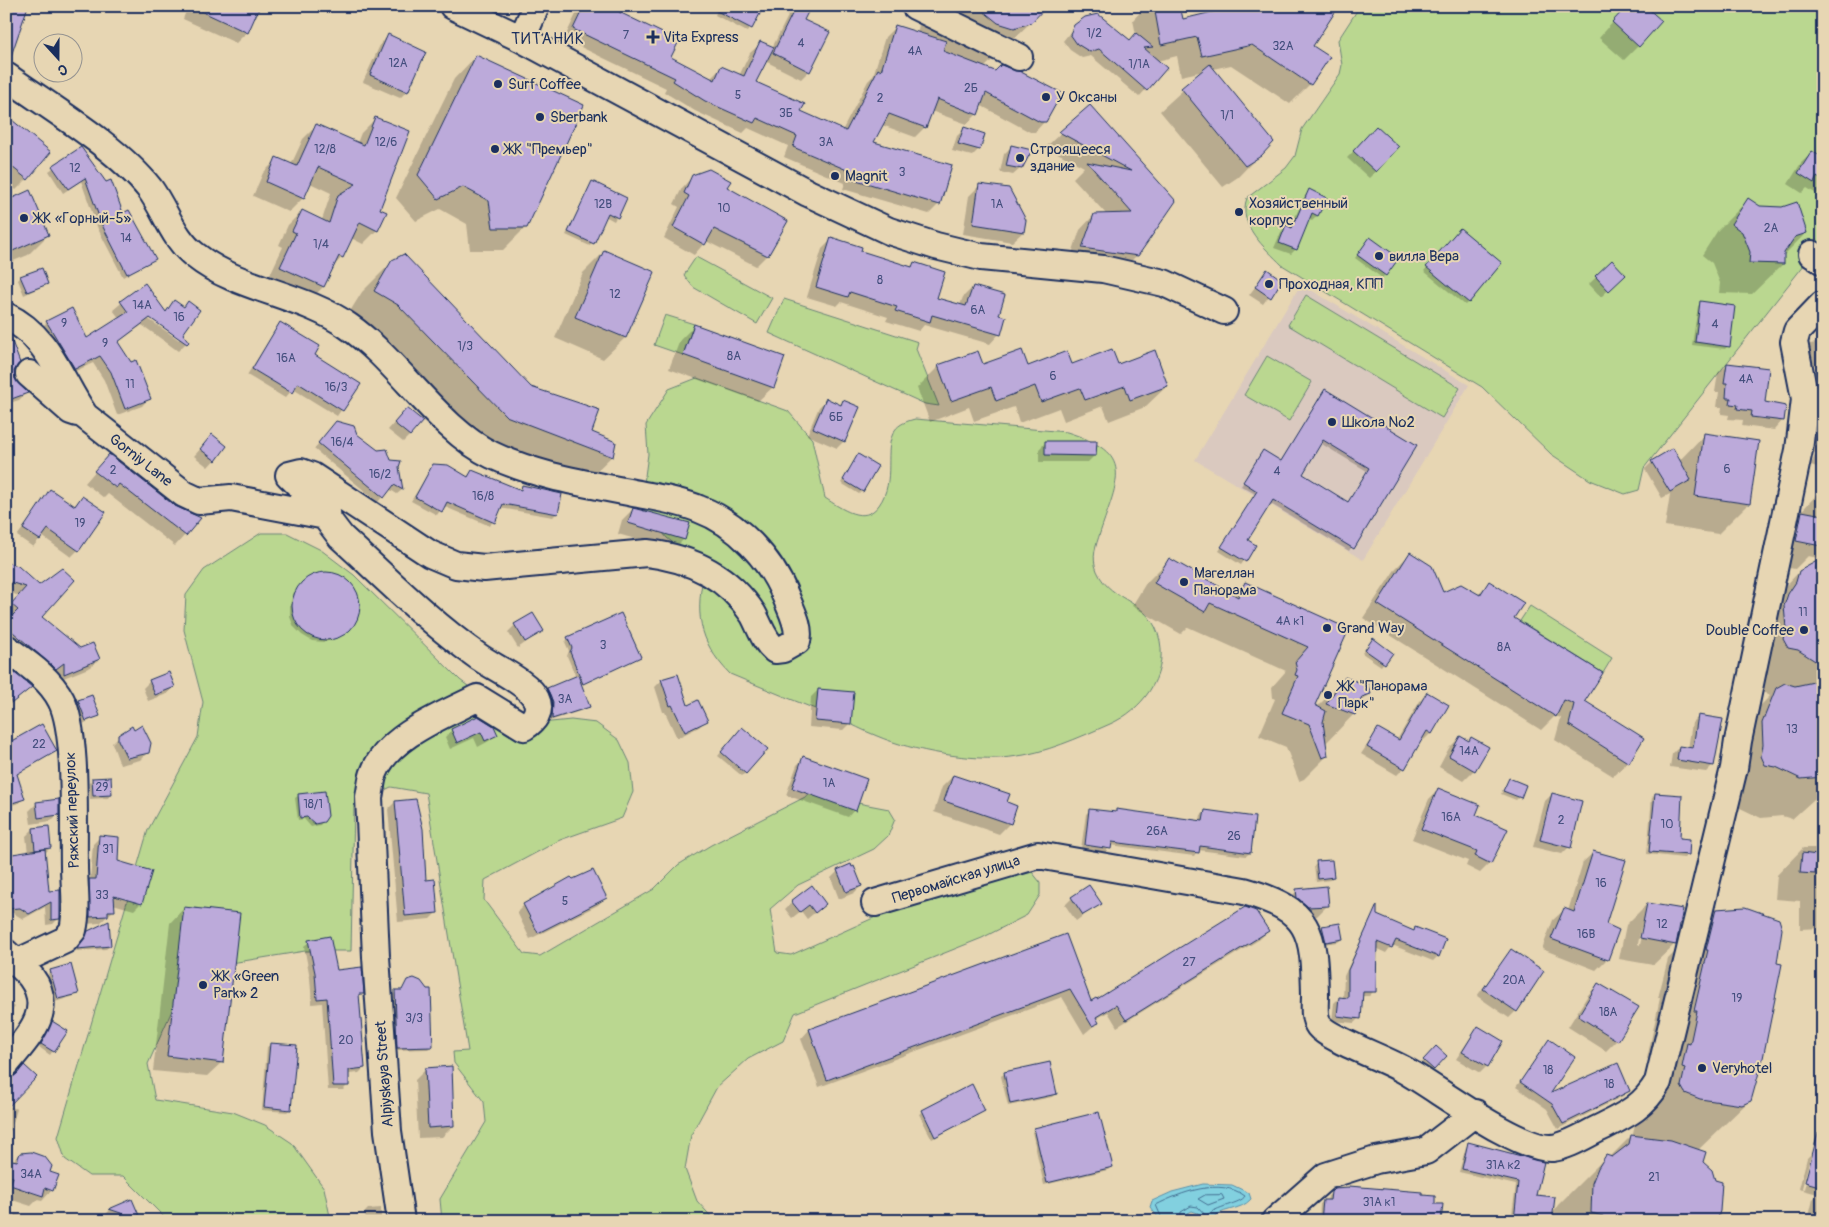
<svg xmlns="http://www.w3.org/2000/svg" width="1829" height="1227" font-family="Pangolin,sans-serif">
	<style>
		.built { fill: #dac9bf }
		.green { fill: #bad790; stroke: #6a8377 }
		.water { fill: #82d0df; stroke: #5990ab }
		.shadow { fill: #0003; fill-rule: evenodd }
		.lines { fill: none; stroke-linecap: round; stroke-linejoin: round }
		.shore { stroke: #446f92; stroke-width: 1 }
		.building { fill: #bcaada; stroke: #1b2f5e; fill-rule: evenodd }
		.minor-casing { stroke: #1b2f5e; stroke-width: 30 }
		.minor { stroke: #e7d6b3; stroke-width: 26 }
		.poi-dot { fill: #1b2f5e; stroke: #e7d6b3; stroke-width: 2 }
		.labels { text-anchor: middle; stroke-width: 4; stroke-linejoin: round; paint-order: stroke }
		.number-label { font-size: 12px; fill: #434e7d }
		.poi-label { font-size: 15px; fill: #1b2f5e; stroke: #e7d6b3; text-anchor: start }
		.street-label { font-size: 15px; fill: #1b2f5e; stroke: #e7d6b3 }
		.neighbourhood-label { font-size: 16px; letter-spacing: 1px; fill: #1b2f5e; stroke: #e7d6b3 }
	</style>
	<rect width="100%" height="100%" fill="#e7d6b3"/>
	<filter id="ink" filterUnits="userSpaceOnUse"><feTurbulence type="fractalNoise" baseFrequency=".02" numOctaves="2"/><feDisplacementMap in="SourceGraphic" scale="10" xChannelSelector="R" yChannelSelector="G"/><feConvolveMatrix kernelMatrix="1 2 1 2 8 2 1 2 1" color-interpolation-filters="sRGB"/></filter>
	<g filter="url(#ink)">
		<path class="built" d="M1301 284 1469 385 1363 560 1195 460Z"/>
		<path class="green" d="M1360 6H1823V241L1644 468 1639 490 1625 494 1590 480 1551 454 1482 387 1282 265C1265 248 1237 225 1247 198L1286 168 1295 156 1302 129 1340 74 1342 65 1338 40Z
			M696 257 772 298 757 324 693 287 684 275Z
			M1306 295 1460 388 1442 418 1288 325Z
			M784 299 918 342 916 349 939 406 925 404 769 333Z
			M665 315 694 324 683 355 654 345Z
			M1267 356 1312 382 1289 421 1244 395Z
			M697 378 788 411 812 439 825 498C841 508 864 526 879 505 897 480 882 449 895 430 899 424 907 421 915 419L1067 432C1136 454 1118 478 1100 533 1096 546 1091 557 1097 571 1111 604 1151 598 1160 641 1167 677 1142 710 1110 724 1078 738 1046 753 1011 757 973 762 912 751 877 736 864 731 851 724 838 718 802 704 766 689 730 674 697 640 695 612 705 568L667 538 641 506 648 454 646 425 669 389Z
			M261 533H287L321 550 354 575 460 680 512 719 541 723 571 720 596 723 619 740 630 763 633 792 622 818 560 840 485 880 484 900 524 954 540 956 654 889 678 865 711 845 811 794 889 809 895 819 888 836 874 849 798 885 770 909 777 953 791 955 900 906 1015 869 1032 872 1040 882V895L1027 915 982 938 795 1013 783 1041 748 1059 717 1087 691 1135 685 1169 697 1201 715 1221H442L440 1199 486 1122 484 1102 454 1063 453 1052 468 1051 426 793 391 787 354 805 351 951H305L225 964 178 997 148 1064 155 1100 233 1112 265 1125 292 1143 324 1188 331 1221H168L123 1176H89L65 1159 58 1137 148 830 198 737 203 702 184 630 186 595 204 570Z
			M1530 606 1612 658 1603 673 1520 621Z"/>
		<path class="water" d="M1203 1184 1232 1185 1249 1193 1251 1199C1240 1212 1220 1207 1210 1221H1201L1198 1213 1192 1211 1186 1214 1185 1221H1161L1150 1207 1152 1201 1172 1192Z"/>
		<path class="shadow" d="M188 6H259L247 32 236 43 183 19Z
			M451 6H507L489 24Z
			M580 6H620L617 13 670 57 710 79 721 68 739 76 750 53 761 43 772 48 788 16 774 9 775 6H809L803 20 809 71 801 79 765 61 755 83 800 112 842 131 868 81 873 76 885 37 895 27 917 33 920 21 932 6H1041L1038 15 984 68 1045 121 1035 132H1030L980 105 977 114 967 124 931 111 925 127 915 137 882 125 872 143 939 204 929 214 843 189 845 183 784 157 788 146 748 128 743 133 695 111 664 92 666 88 564 39Z
			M663 6H682L676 13Z
			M719 6H762L747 32 715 15Z
			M1146 6H1179L1182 20 1311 47 1310 84 1290 104 1231 65 1213 69 1272 142 1238 177 1223 187 1160 111 1204 71 1181 76 1177 56 1157 61 1165 68 1139 97 1091 56 1082 58 1070 50 1063 41 1075 26 1129 42 1136 35 1133 20Z
			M1621 13 1638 46 1624 60 1599 38Z
			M388 36 407 91 400 98 363 82 381 43Z
			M476 56 526 227 503 250H470L467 224 440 209 416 221 396 198 454 79Z
			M1089 106 1174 201 1137 255 1122 270 1069 262 1080 230 1094 215H1107L1073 178 1084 167 1046 147Z
			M375 119 379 210 377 230 363 244 351 238 342 257 332 268 323 287 309 301 267 281 283 247 279 245 288 225 302 211 322 220 331 193 310 183 303 198 289 212 253 196 263 173 277 159 291 165 303 139 317 125 357 143 361 133Z
			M6 128 27 179 16 190 6 182Z
			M964 129 979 149 972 156 952 151 957 136Z
			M1370 134 1376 171 1369 178 1347 158Z
			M1011 147 1021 168 1013 175 1000 172 1004 154Z
			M81 148 122 215 154 259 123 277 98 229 81 181 63 193 49 171Z
			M1823 150V198L1807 188 1802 193 1788 184 1801 163 1812 153 1818 157Z
			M693 176 725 187 767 255 756 266 706 241 694 255 664 238 679 207 674 204 682 188Z
			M592 183 626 199 614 221 605 216 590 246 566 235Z
			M980 185 1023 232 1012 242 963 234 969 196Z
			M1310 191 1325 198 1317 216 1312 221 1308 219 1296 249 1291 254 1274 248 1281 232 1286 227 1290 228 1305 196Z
			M1749 199 1760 207 1782 208 1806 233 1783 256V264L1752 294 1719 293 1720 283 1712 263 1702 255 1718 230Z
			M6 203 48 235 28 255 6 264Z
			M1457 233 1468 302 1465 305 1424 271Z
			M832 239 859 252 910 267 914 264 936 299 960 305 963 297 973 287 997 316 999 334 990 344 924 325 919 331 886 321 888 317 841 302 837 306 807 297 822 249Z
			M1367 242 1385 275 1382 278 1355 258Z
			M605 251 653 272 625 338 603 359 555 338 583 273Z
			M393 261 530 388 590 433 612 456 581 486 476 446 344 321 362 292Z
			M1612 262 1624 275 1601 297 1589 284Z
			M1267 271 1281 280 1263 304 1249 295Z
			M21 277 47 284 24 295 18 280Z
			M144 284 165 312 175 302 181 334 187 342 178 351 142 325 117 343 149 398 142 406 117 415 104 380 93 363 67 375 40 329 47 322 87 340 120 319 113 310ZM145 314 179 337V340L144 316Z
			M1701 303 1728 346 1725 349 1692 345 1698 306Z
			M280 324 313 355 359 384 337 416 293 389 285 398 247 375Z
			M694 326 773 387 758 401 669 369 680 340Z
			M6 338 14 380 26 393 19 400 6 404Z
			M1823 342V364L1803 367 1801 353 1810 344Z
			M1728 364 1764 403 1783 420 1774 430 1742 426 1743 420 1728 419 1729 415 1721 414 1722 407H1717L1719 392H1715L1718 373Z
			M939 366H1117L1167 386 1145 407 1109 421 1103 406 1064 421 1059 408 1019 423 1014 407 974 421 969 407 930 422 917 388Z
			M1325 391 1415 445 1349 551 1269 503 1247 540 1255 545 1241 565 1219 551 1255 494 1241 486 1263 452 1280 462ZM1320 443 1367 471 1348 503 1301 474Z
			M826 400 839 406 844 401V441L837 448 807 435 819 407Z
			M1823 404V469L1811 465 1816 453 1802 450 1811 415Z
			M400 416 410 435 403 442 388 430Z
			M331 428 356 434 398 467 402 490 397 494 389 489 378 502 314 449Z
			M1704 435 1749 503 1718 534 1665 526 1670 494 1662 498 1645 469 1652 462 1679 461Z
			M212 436 226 447 208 467 194 456Z
			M1046 442 1095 455 1088 462H1039V449Z
			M109 455 185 535 175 546 108 494 104 498 85 483Z
			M858 456 862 491 859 494 841 483Z
			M434 465 467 477 472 471 518 491 522 487 557 513 553 517 500 508 490 526 443 506 437 515 411 501Z
			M1823 488V559L1808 556 1795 569 1772 565 1778 536Z
			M6 491 11 496 6 501Z
			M51 491 74 506 82 497 78 550 71 557 42 536 33 547 17 536Z
			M633 509 684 539 673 550 618 534 622 520Z
			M1410 554 1443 593 1477 595 1489 583 1513 618 1583 701 1628 762 1613 776 1555 740 1561 718 1555 716 1541 730 1363 618 1396 568Z
			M1169 560 1232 596 1245 583 1348 629 1313 705 1317 707 1346 678 1370 694 1357 706 1354 714 1325 744 1327 756 1304 779 1299 781 1286 747 1259 736 1275 699 1273 698 1272 687 1286 671 1188 627 1181 634 1132 606 1146 583Z
			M6 563 17 567 40 617 80 649 99 659 91 667 56 681V670L48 676 6 640V623L11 618 6 614V610L19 596 6 591Z
			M1809 567H1823V791L1792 819 1782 816 1761 818 1736 806 1737 729 1770 696 1758 689 1760 612 1799 572Z
			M335 574 352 586 359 605 353 624 333 640 323 642 312 641 302 635 294 627 290 617V605L293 594 304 582 314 576Z
			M515 625 542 631 518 648 508 632Z
			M568 639 640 657 580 685 589 706 586 709 549 721 550 705 544 692 576 677 567 656 569 651 565 642Z
			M1370 643 1391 653 1381 666 1362 653Z
			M6 676 28 690 9 705 6 702Z
			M662 680 687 707 706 720 699 727 677 738 665 712H663L655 687Z
			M150 681 174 687 167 694 148 701 143 688Z
			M818 690 850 723 843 730 809 727 811 697Z
			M1427 694 1431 733 1424 740 1421 738 1404 768 1397 775 1361 754 1378 729 1397 740 1420 701Z
			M79 702 98 716 83 724 75 705Z
			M1699 716 1713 765 1706 772 1670 767 1672 754 1679 747 1688 749 1692 723Z
			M478 718 496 734 489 741 478 747 474 738 450 749 445 737 452 730Z
			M739 731 745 773 742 776 718 756Z
			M134 732 148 752 140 760 120 765 112 743 119 736Z
			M1460 737 1468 742 1471 738 1474 770 1463 781 1439 767 1449 748Z
			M6 743 55 751 16 775 24 798 19 803 6 807Z
			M804 758 854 810 848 817 786 795 797 765Z
			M953 776 1006 803 1010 823 999 834 934 812 942 787Z
			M1509 779 1519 797 1516 800 1501 794Z
			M92 780 111 794 108 798 90 799 89 783Z
			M1439 789 1490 863 1480 873 1466 866 1468 861 1412 839 1429 799Z
			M1552 794 1569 847 1562 854 1533 847 1545 801Z
			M1655 794 1687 855 1684 858 1647 854 1652 797Z
			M299 795 323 821 320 825 311 827 304 819 298 820 295 798Z
			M415 800 425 881 437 912 430 919 398 922 388 809 395 802Z
			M58 801V814L51 821 31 824 29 811 36 804Z
			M1090 810 1114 813 1117 811 1200 821 1201 815 1205 812 1250 853 1246 856 1198 850 1194 856 1110 845 1106 852 1081 849 1086 814Z
			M33 829 50 848 44 854 48 892 58 919 53 924 46 925 45 907 23 919 13 913 6 914V856L28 853 26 836Z
			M100 837 141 903 134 910 113 904 114 910 100 923 84 924 83 888 90 881 93 844Z
			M1803 848H1823V928L1800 929V901L1775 899 1777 875Z
			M1594 852 1607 959 1596 970 1542 949 1553 920 1564 910 1568 911 1583 862Z
			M1317 863 1333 877 1330 880 1316 882 1314 866Z
			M838 871 861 886 854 893 839 899 831 878Z
			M1297 891 1328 905 1317 916 1297 918 1286 901Z
			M605 898 598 905 530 939 517 912 524 905Z
			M1072 898 1100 903 1076 921 1065 905Z
			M792 902 825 904 807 919 801 911 792 918 785 909Z
			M1647 904 1675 944 1653 965 1619 959 1626 925ZM1641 927H1644L1640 945 1638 944Z
			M184 908 222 1062 207 1076 153 1071 170 923Z
			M1376 908V916L1413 932 1416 929 1438 956 1433 961 1392 945 1386 953 1375 948 1374 991 1369 996H1361L1359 1018 1354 1023 1332 1021 1334 1003 1339 998 1343 999 1344 976Z
			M1717 910 1750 1100 1698 1150 1715 1221H1511L1516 1185 1459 1172 1466 1147 1469 1144 1542 1163 1534 1196 1551 1216 1558 1205 1606 1157H1610L1631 1136 1635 1137 1633 1134 1650 1060 1647 1059 1660 998H1658L1668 959Z
			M1323 927 1341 939 1338 942 1323 944 1320 930Z
			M1268 931 1260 939 1117 1027 1108 1012 1096 1019 1097 1023 1084 1034 1062 997 819 1087 801 1039 809 1030 1065 935 1090 1003Z
			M85 936 110 946 106 949 76 951Z
			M309 942 336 972 362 993 358 997 364 1068 359 1073 348 1074V1085L343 1090H328L322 1003 312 1004 310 978 304 946Z
			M1511 950 1516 1011 1509 1018 1477 996Z
			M51 971 77 993 74 996 55 1002 48 974Z
			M408 981 431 1046 428 1049 395 1050 393 994 401 991Z
			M1598 984 1617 1040 1606 1051 1568 1027 1588 995Z
			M6 999 15 1007 6 1018Z
			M53 1023 66 1032 50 1055 39 1047Z
			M1478 1027 1502 1041 1487 1066 1480 1073 1456 1059Z
			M1549 1041 1548 1096 1628 1091 1623 1096 1558 1129 1547 1109 1516 1087Z
			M271 1044 290 1109 287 1112 262 1110 267 1047Z
			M1436 1047 1445 1056 1431 1072 1421 1064Z
			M426 1069 453 1126 442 1137 418 1138 415 1080Z
			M1005 1073 1056 1093 1052 1097 1008 1106 1001 1076Z
			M6 1079 7 1106 17 1109 11 1130 6 1134Z
			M971 1086 984 1111 932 1139 919 1114Z
			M1035 1129 1111 1166 1108 1170 1044 1185 1032 1132Z
			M1814 1151 1823 1154V1221H1808L1813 1199 1818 1194 1799 1189 1807 1158ZM1810 1158H1813L1805 1189 1802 1188Z
			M20 1154 48 1173 52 1190 42 1201 37 1200 31 1206 6 1198V1167Z
			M1349 1187 1421 1196 1433 1205 1440 1221H1319L1320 1204 1323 1201H1327L1328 1196 1334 1191 1347 1190Z
			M132 1201 139 1221H123L105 1215 110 1210Z
			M381 1208V1221H366L365 1212 368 1209Z
			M7 1212 43 1219 42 1221H6Z"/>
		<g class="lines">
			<path class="shore" d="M1222 1195 1224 1199 1208 1205 1198 1199 1205 1195Z
				M1163 1221 1156 1205C1180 1193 1220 1177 1245 1196 1241 1204 1216 1206 1206 1216L1198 1207 1191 1206 1181 1212 1180 1221"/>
		</g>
		<path class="building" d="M6 6H28L9 62 6 61Z
			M190 6H260L248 33Z
			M584 6H622L619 12 679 41 671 57 715 80 721 66 744 76 760 41 774 47 756 82 805 104 801 111 846 131 878 69 881 71 895 25 946 41 943 51 995 71 1001 65 1021 72 1062 93 1046 122H1040L986 93 978 115 937 99 926 128 889 114 874 142 952 165 940 205 853 179 854 173 793 147 797 136 757 118 754 123 705 101 673 81 675 78 573 29Z
			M707 6H764L752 29Z
			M796 6H811L804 20 830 32 810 72 773 53Z
			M977 6H1047L1031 23 1014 28 998 23Z
			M1154 6H1180L1183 19 1237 6H1339L1313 46 1330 57 1311 85 1252 45 1202 56 1197 37 1161 45Z
			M1627 6H1645L1662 21 1639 47 1612 22Z
			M1098 14 1130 40 1136 33 1153 47 1144 48 1167 68 1147 91 1099 49 1090 52 1077 44 1070 34 1074 25 1085 17Z
			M388 34 426 52 408 92 370 75Z
			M476 55 584 105 527 228H493L489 201 463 187 438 199 418 175Z
			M1210 64 1274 142 1261 156 1245 166 1181 88Z
			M1090 105 1176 201 1138 256 1082 248 1094 214 1132 213 1087 162 1131 171 1059 132Z
			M375 117 410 131 380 209 387 212 378 231 360 222 343 258 339 256 324 287 280 267 296 233 292 231 302 210 329 223 338 195 356 184 318 167 304 199 266 182 276 157 297 166 316 124 364 145Z
			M12 120 51 152 28 180 6 162V127Z
			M1376 126 1399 147 1376 172 1353 151Z
			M964 127 985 134 980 150 958 144Z
			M1011 145 1032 150 1022 169 1006 166Z
			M81 147 106 182 111 180 123 213 129 210 156 259 127 274 102 225 85 178 68 189 52 166Z
			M1812 151 1823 158V181L1817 177 1814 183 1798 173Z
			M709 169 731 181 727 187 788 221 768 256 714 229 705 245 673 227 689 196 684 193 692 175Z
			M592 181 627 198 618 218 608 213 594 244 568 232Z
			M979 184 1009 188 1026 220 1024 232 973 224Z
			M1309 189 1327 198 1318 216 1312 213 1297 250 1279 243 1286 225 1292 228Z
			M30 190 49 235 6 254V201Z
			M1748 198 1760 206 1782 207 1797 202 1807 233 1795 237 1784 253V264L1749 263 1750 252 1742 232 1731 224Z
			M1460 228 1502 263 1469 303 1426 267Z
			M831 237 862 247 861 251 912 267 914 262 945 272 937 298 966 306 973 286 1005 295 999 315 1006 317 1001 335 932 315 930 322 895 311 897 307 850 292 848 297 816 287Z
			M1370 237 1399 258 1386 276 1357 255Z
			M604 250 655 272 626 338 575 317Z
			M404 254 531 387 600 410 592 432 616 442 613 457 506 416 398 305 374 291 392 260Z
			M1612 260 1626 275 1609 291 1595 276Z
			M42 268 48 284 27 292 20 276Z
			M1267 269 1282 280 1271 298 1255 287Z
			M145 283 166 312 174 300 184 307 188 301 200 310 183 334 189 342 187 344 150 318 118 342 131 362 136 360 151 399 125 409 111 372 100 356 75 369 46 321 72 308 87 338 128 312 120 301Z
			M1700 301 1735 306 1730 347 1695 342Z
			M280 322 320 346 315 355 361 384 343 411 298 383 292 393 252 369Z
			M694 324 785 357 774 388 683 355Z
			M6 334 10 336 20 363 14 371 15 379 28 393 6 401Z
			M1112 349 1118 364 1155 350 1168 386 1130 400 1125 386 1085 400 1080 388 1041 402 1035 386 996 401 991 387 951 401 938 365 978 351 983 364 1022 350 1028 366 1067 351 1072 364Z
			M1727 363 1769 368 1765 402 1786 406 1784 421 1751 417 1752 411 1737 409 1738 405 1730 404 1731 398H1726L1727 383H1724Z
			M1325 389 1417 445 1354 549 1273 500 1248 540 1256 545 1246 562 1221 547 1257 491 1243 482 1263 450 1281 461ZM1323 440 1369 468 1348 502 1303 474Z
			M826 398 841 405 843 400 860 407 845 442 813 428Z
			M407 408 423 421 410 436 394 423Z
			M336 421 354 426 357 434 378 450 387 449 391 460 401 461 399 467 403 490 394 485 384 498 318 443Z
			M1704 433 1759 441 1750 504 1695 496Z
			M212 434 227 446 216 461 200 449Z
			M1045 441H1097L1096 456 1045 455Z
			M1673 448 1691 480 1670 492 1651 461Z
			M109 454 175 506 201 518 186 536 119 484 116 488 94 471Z
			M858 454 878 466 863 492 843 480Z
			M433 464 448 465 468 477 472 470 521 490 522 485 562 494 558 514 503 504 495 523 447 502 442 512 415 497Z
			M50 489 75 506 82 496 106 512 79 551 48 529 40 540 23 529Z
			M633 508 690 523 685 540 628 523Z
			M1802 511 1823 515 1821 546 1796 541Z
			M1410 552 1432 566 1443 592 1461 584 1480 595 1489 581 1524 603 1514 618 1603 673 1585 701 1644 738 1629 763 1569 725 1574 704 1564 700 1556 717 1377 604Z
			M1169 558 1238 597 1245 582 1349 629 1315 705 1326 711 1323 722 1328 756 1322 758 1309 724 1282 713 1298 676 1295 675 1297 670 1295 662 1308 647 1210 603 1205 612 1154 583Z
			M1817 561 1816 569 1823 568V666L1798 650 1788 648 1783 639 1786 628 1784 606 1788 594 1796 582 1799 571Z
			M6 562 18 566 39 585 62 568 75 580 42 617 80 648 93 643 100 659 64 674V663L56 669 6 626V622L18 610 11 604 26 587 6 581Z
			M292 606a34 34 0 1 1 68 0a34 34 0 1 1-68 0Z
			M533 613 544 631 525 642 514 624Z
			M621 613 641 657 583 684 570 652 572 648 567 637Z
			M1373 638 1393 653 1385 664 1365 650Z
			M12 671 32 687 12 703 6 695V675Z
			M169 672 175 687 155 695 149 680Z
			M678 674 688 705 698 700 708 721 685 732 672 705 670 706 661 679Z
			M578 675 590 707 552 719 553 702 547 688Z
			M1345 677 1361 683H1367L1371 694 1362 697 1355 715 1326 704Z
			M1823 680V777L1801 779 1776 767 1765 765 1761 756 1763 745 1762 723 1776 688 1785 683 1795 686Z
			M818 689 854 692 851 724 815 721Z
			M1427 692 1449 705 1432 734 1427 731 1405 769 1367 747 1378 728 1399 740Z
			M92 695 100 716 86 721 78 700Z
			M1698 715 1723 719 1714 766 1677 760 1679 746 1693 748Z
			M478 716 494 726 498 735 485 741 481 732 457 743 451 729Z
			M42 724 57 751 17 774 25 799 6 805V744Z
			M142 725 151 743 149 753 127 758 118 740V735L132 726 134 730Z
			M742 727 768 749 746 774 721 752Z
			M1460 736 1469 741 1471 737 1489 747 1475 771 1449 756Z
			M803 756 867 779 856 811 792 788Z
			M953 775 1010 794 1007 802 1017 806 1011 824 944 801Z
			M111 777 112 795 93 796 92 778Z
			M1509 778 1526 785 1521 798 1503 791Z
			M1438 788 1480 805 1476 815 1508 829 1491 864 1475 856 1477 851 1421 829Z
			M325 791 328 816 324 822 315 824 307 817 300 818 298 794Z
			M1552 793 1582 801 1571 848 1540 840Z
			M1655 793 1682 795 1680 838 1690 839 1689 855 1649 852Z
			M59 799V815L38 818 36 802Z
			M416 799 423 829 426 880 435 879 438 913 405 916 395 801Z
			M1089 809 1116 812V809L1203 821 1205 810 1255 817 1251 853 1200 846 1199 853 1112 842 1111 849 1085 845Z
			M49 826 51 848 35 850 33 828Z
			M99 835 119 837 118 861 152 871 142 904 114 896 115 911H108V916L90 917 89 879H96Z
			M45 849 49 891 60 890V919L51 920V902L29 914 20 908 6 909V855Z
			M1593 851 1626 860 1606 924 1619 930 1608 960 1551 939 1564 908 1574 912Z
			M1802 853 1817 855 1815 874 1800 873Z
			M1332 860 1334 877 1318 879 1316 861Z
			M851 864 852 867 854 866 862 886 846 892 837 870Z
			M593 870 607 898 538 933 523 904 571 877 573 879Z
			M812 885 826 904 815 913 809 905 800 912 791 901Z
			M1089 885 1102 904 1083 915 1071 897Z
			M1327 886 1329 906 1308 907 1297 898 1296 889Z
			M1647 903 1683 909 1676 945 1640 938Z
			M1377 905V915L1414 931 1415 927 1446 939 1439 957 1396 940 1392 948 1377 942 1376 992H1363L1361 1019 1337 1016 1339 997 1348 998V970Z
			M184 907 240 913 223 1063 167 1056Z
			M1245 907 1256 911 1269 931 1126 1020 1116 1005 1096 1017 1099 1023 1092 1026 1070 989 827 1080 809 1029 1066 934 1091 1001 1096 998 1097 999Z
			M1745 907 1779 919 1782 929 1777 963 1782 964 1763 1058 1751 1101 1742 1105 1700 1099 1685 1093 1681 1086 1685 1068 1682 1067 1687 1043 1690 1044 1697 1011H1694L1708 950H1706L1716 909Z
			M109 921 111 946 77 949 88 931Z
			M1340 923 1343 939 1326 942 1322 926Z
			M330 936 337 970 362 967 364 994H359L365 1068 349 1070V1086H333L327 998 317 999 315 973 308 940Z
			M1511 949 1544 971 1517 1012 1483 989Z
			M71 964 79 994 58 999 50 970Z
			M414 978 421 981 427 989H431L433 1047 397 1048 395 990H402L407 980Z
			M1598 983 1639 1007 1618 1041 1578 1016Z
			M52 1021 68 1031 54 1052 41 1044Z
			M1478 1026 1503 1041 1488 1067 1462 1052Z
			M1549 1039 1575 1057 1551 1093 1618 1063 1630 1091 1563 1124 1552 1104 1520 1082Z
			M270 1043 297 1045 291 1110 264 1107Z
			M1436 1046 1447 1056 1434 1070 1423 1060Z
			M1050 1062 1057 1094 1010 1104 1004 1072Z
			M24 1065 37 1077 6 1109V1079L17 1074Z
			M452 1066 454 1126 428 1128 425 1068Z
			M972 1084 985 1111 935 1137 922 1110Z
			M1099 1112 1113 1167 1047 1183 1034 1128Z
			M1818 1133H1823V1187L1805 1182Z
			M1631 1135 1671 1140 1706 1152 1703 1162 1712 1170 1715 1180 1722 1182 1720 1211 1717 1221H1605L1603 1216 1591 1213 1592 1183 1598 1168 1606 1155 1612 1157 1629 1144Z
			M1468 1142 1544 1162 1536 1195 1555 1197 1552 1221H1514L1518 1182 1462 1169Z
			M31 1152 45 1157 52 1166 50 1172 59 1175 53 1191 45 1188 43 1196 10 1185 13 1177 7 1175 12 1160 17 1161 20 1153Z
			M1349 1186 1422 1192V1195L1435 1196V1204H1443L1441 1221H1321L1323 1200H1330L1331 1192 1334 1189 1349 1188Z
			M132 1199 141 1220 109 1209Z"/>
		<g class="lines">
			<g class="minor-casing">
				<path id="minor" d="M453 6 522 39 808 193 889 231 936 246 981 257 1103 269 1164 283 1224 311
					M915 6 1019 57
					M522 39 536 6
					M6 76C51 108 117 147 150 189 166 211 173 239 196 256 237 289 303 294 348 326 398 360 439 430 492 455 538 477 589 484 639 494 659 498 680 501 699 509 737 523 771 559 786 597 791 610 801 627 797 641L783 649 775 650C763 640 760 626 753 614 728 576 691 558 647 553L484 568 456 565 430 554 312 476 301 472 289 475 327 512 328 520 341 537C386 578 429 622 479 657 493 667 529 683 536 699 542 711 534 721 524 727L477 698C444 715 388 736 374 773 371 780 371 789 369 797L376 957 388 1131 401 1221
					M1812 254 1823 261
					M6 316C49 336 60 380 85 416L184 494 199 501 231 498 326 516
					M29 374 71 411 77 413
					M6 648C26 663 49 677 61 700 78 733 73 826 74 866 74 886 78 910 73 930L65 940 16 963
					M875 903 1038 855 1244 891C1311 910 1314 931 1315 996 1315 1005 1313 1018 1319 1026 1329 1039 1388 1060 1406 1071 1438 1089 1518 1150 1552 1148 1570 1146 1588 1133 1604 1126 1628 1114 1644 1106 1658 1082L1734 768 1738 741 1799 450 1805 399 1794 342 1797 331 1823 304
					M6 953C14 961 24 968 31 977 56 1011 27 1038 6 1064
					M1275 1221 1326 1176 1376 1160 1426 1151 1475 1113"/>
			</g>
			<use href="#minor" class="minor"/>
		</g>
	</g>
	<g class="poi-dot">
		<path d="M650.5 29.5h5v5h5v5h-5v5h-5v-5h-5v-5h5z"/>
		<circle cx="498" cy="84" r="5"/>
		<circle cx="1046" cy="97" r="5"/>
		<circle cx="540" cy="117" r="5"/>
		<circle cx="495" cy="149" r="5"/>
		<circle cx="1020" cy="158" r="5"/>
		<circle cx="835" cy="176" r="5"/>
		<circle cx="1239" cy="212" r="5"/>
		<circle cx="24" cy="218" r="5"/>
		<circle cx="1379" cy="256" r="5"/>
		<circle cx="1269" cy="284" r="5"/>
		<circle cx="1332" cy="422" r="5"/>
		<circle cx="1184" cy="582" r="5"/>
		<circle cx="1327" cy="628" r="5"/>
		<circle cx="1804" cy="630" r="5"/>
		<circle cx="1328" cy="695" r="5"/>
		<circle cx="203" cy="985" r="5"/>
		<circle cx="1702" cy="1068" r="5"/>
	</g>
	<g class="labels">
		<g class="number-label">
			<text x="1094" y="37">1/2</text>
			<text x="626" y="39">7</text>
			<text x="801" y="47">4</text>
			<text x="1283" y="50">32А</text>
			<text x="915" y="55">4А</text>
			<text x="398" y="67">12А</text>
			<text x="1139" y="68">1/1А</text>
			<text x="971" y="92">2Б</text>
			<text x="738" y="99">5</text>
			<text x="880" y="102">2</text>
			<text x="786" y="117">3Б</text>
			<text x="1227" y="119">1/1</text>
			<text x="386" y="146">12/6</text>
			<text x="826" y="146">3А</text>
			<text x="325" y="153">12/8</text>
			<text x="75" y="172">12</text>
			<text x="902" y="176">3</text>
			<text x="603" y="208">12В</text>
			<text x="997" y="208">1А</text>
			<text x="724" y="212">10</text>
			<text x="1771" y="232">2А</text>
			<text x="126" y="242">14</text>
			<text x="321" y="248">1/4</text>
			<text x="880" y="284">8</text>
			<text x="615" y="298">12</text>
			<text x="142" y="309">14А</text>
			<text x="978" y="314">6А</text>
			<text x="179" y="321">16</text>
			<text x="64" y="327">9</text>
			<text x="1715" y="328">4</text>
			<text x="105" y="347">9</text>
			<text x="465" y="350">1/3</text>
			<text x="734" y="360">8А</text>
			<text x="286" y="362">16А</text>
			<text x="1053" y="380">6</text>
			<text x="1746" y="383">4А</text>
			<text x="130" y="388">11</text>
			<text x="336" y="391">16/3</text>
			<text x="836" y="421">6Б</text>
			<text x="342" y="446">16/4</text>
			<text x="1727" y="473">6</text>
			<text x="113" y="474">2</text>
			<text x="1277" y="475">4</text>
			<text x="380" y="478">16/2</text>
			<text x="483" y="500">16/8</text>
			<text x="80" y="527">19</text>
			<text x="1803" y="616">11</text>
			<text x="1290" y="625">4А к1</text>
			<text x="603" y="649">3</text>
			<text x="1504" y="651">8А</text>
			<text x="565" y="703">3А</text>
			<text x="1792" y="733">13</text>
			<text x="39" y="748">22</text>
			<text x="1469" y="755">14А</text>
			<text x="829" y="787">1А</text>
			<text x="102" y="791">29</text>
			<text x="313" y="808">18/1</text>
			<text x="1451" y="821">16А</text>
			<text x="1561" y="824">2</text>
			<text x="1667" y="828">10</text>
			<text x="1157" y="835">26А</text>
			<text x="1234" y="840">26</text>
			<text x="108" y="853">31</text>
			<text x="1601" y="887">16</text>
			<text x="102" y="899">33</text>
			<text x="565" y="905">5</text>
			<text x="1662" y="928">12</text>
			<text x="1586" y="938">16В</text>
			<text x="1189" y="966">27</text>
			<text x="1514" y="984">20А</text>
			<text x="1737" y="1002">19</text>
			<text x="1608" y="1016">18А</text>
			<text x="414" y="1022">3/3</text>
			<text x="346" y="1044">20</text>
			<text x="1548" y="1074">18</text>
			<text x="1609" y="1088">18</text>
			<text x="1503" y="1169">31А к2</text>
			<text x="31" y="1178">34А</text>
			<text x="1654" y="1181">21</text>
			<text x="1379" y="1206">31А к1</text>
		</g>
		<g class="poi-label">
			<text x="663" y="42">Vita Express</text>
			<text x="508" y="89">Surf Coffee</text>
			<text x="1056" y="102">У Оксаны</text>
			<text x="550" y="122">Sberbank</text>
			<text x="505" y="154">ЖК "Премьер"</text>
			<text x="1030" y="154">Строящееся<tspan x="1030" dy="17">здание</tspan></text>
			<text x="845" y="181">Magnit</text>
			<text x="1249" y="208">Хозяйственный<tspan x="1249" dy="17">корпус</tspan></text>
			<text x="34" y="223">ЖК «Горный-5»</text>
			<text x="1389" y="261">вилла Вера</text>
			<text x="1279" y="289">Проходная, КПП</text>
			<text x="1342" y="427">Школа №2</text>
			<text x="1194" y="578">Магеллан<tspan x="1194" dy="17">Панорама</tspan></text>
			<text x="1337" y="633">Grand Way</text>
			<text x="1794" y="635" text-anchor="end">Double Coffee</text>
			<text x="1338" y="691">ЖК "Панорама<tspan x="1338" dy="17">Парк"</tspan></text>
			<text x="213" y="981">ЖК «Green<tspan x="213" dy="17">Park» 2</tspan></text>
			<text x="1712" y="1073">Veryhotel</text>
		</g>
		<g class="street-label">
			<text transform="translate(141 460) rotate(38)" y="5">Gorniy Lane</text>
			<text transform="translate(72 810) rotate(-92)" y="5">Ряжский переулок</text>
			<text transform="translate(956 879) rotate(-17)" y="5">Первомайская улица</text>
			<text transform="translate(384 1074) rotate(-94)" y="5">Alpiyskaya Street</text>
		</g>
		<g class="neighbourhood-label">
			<text x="548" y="44">ТИТАНИК</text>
		</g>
	</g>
	<rect width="1829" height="1227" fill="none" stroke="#e7d6b3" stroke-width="25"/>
	<rect x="12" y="12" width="1804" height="1202" fill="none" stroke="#1b2f5e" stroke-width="2" filter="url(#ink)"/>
	<g transform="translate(58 58) rotate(159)"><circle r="24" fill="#e7d6b3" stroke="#959391"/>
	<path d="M0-4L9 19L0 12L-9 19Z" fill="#1b2f5e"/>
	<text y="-8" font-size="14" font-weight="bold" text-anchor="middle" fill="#1b2f5e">С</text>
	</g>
</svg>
